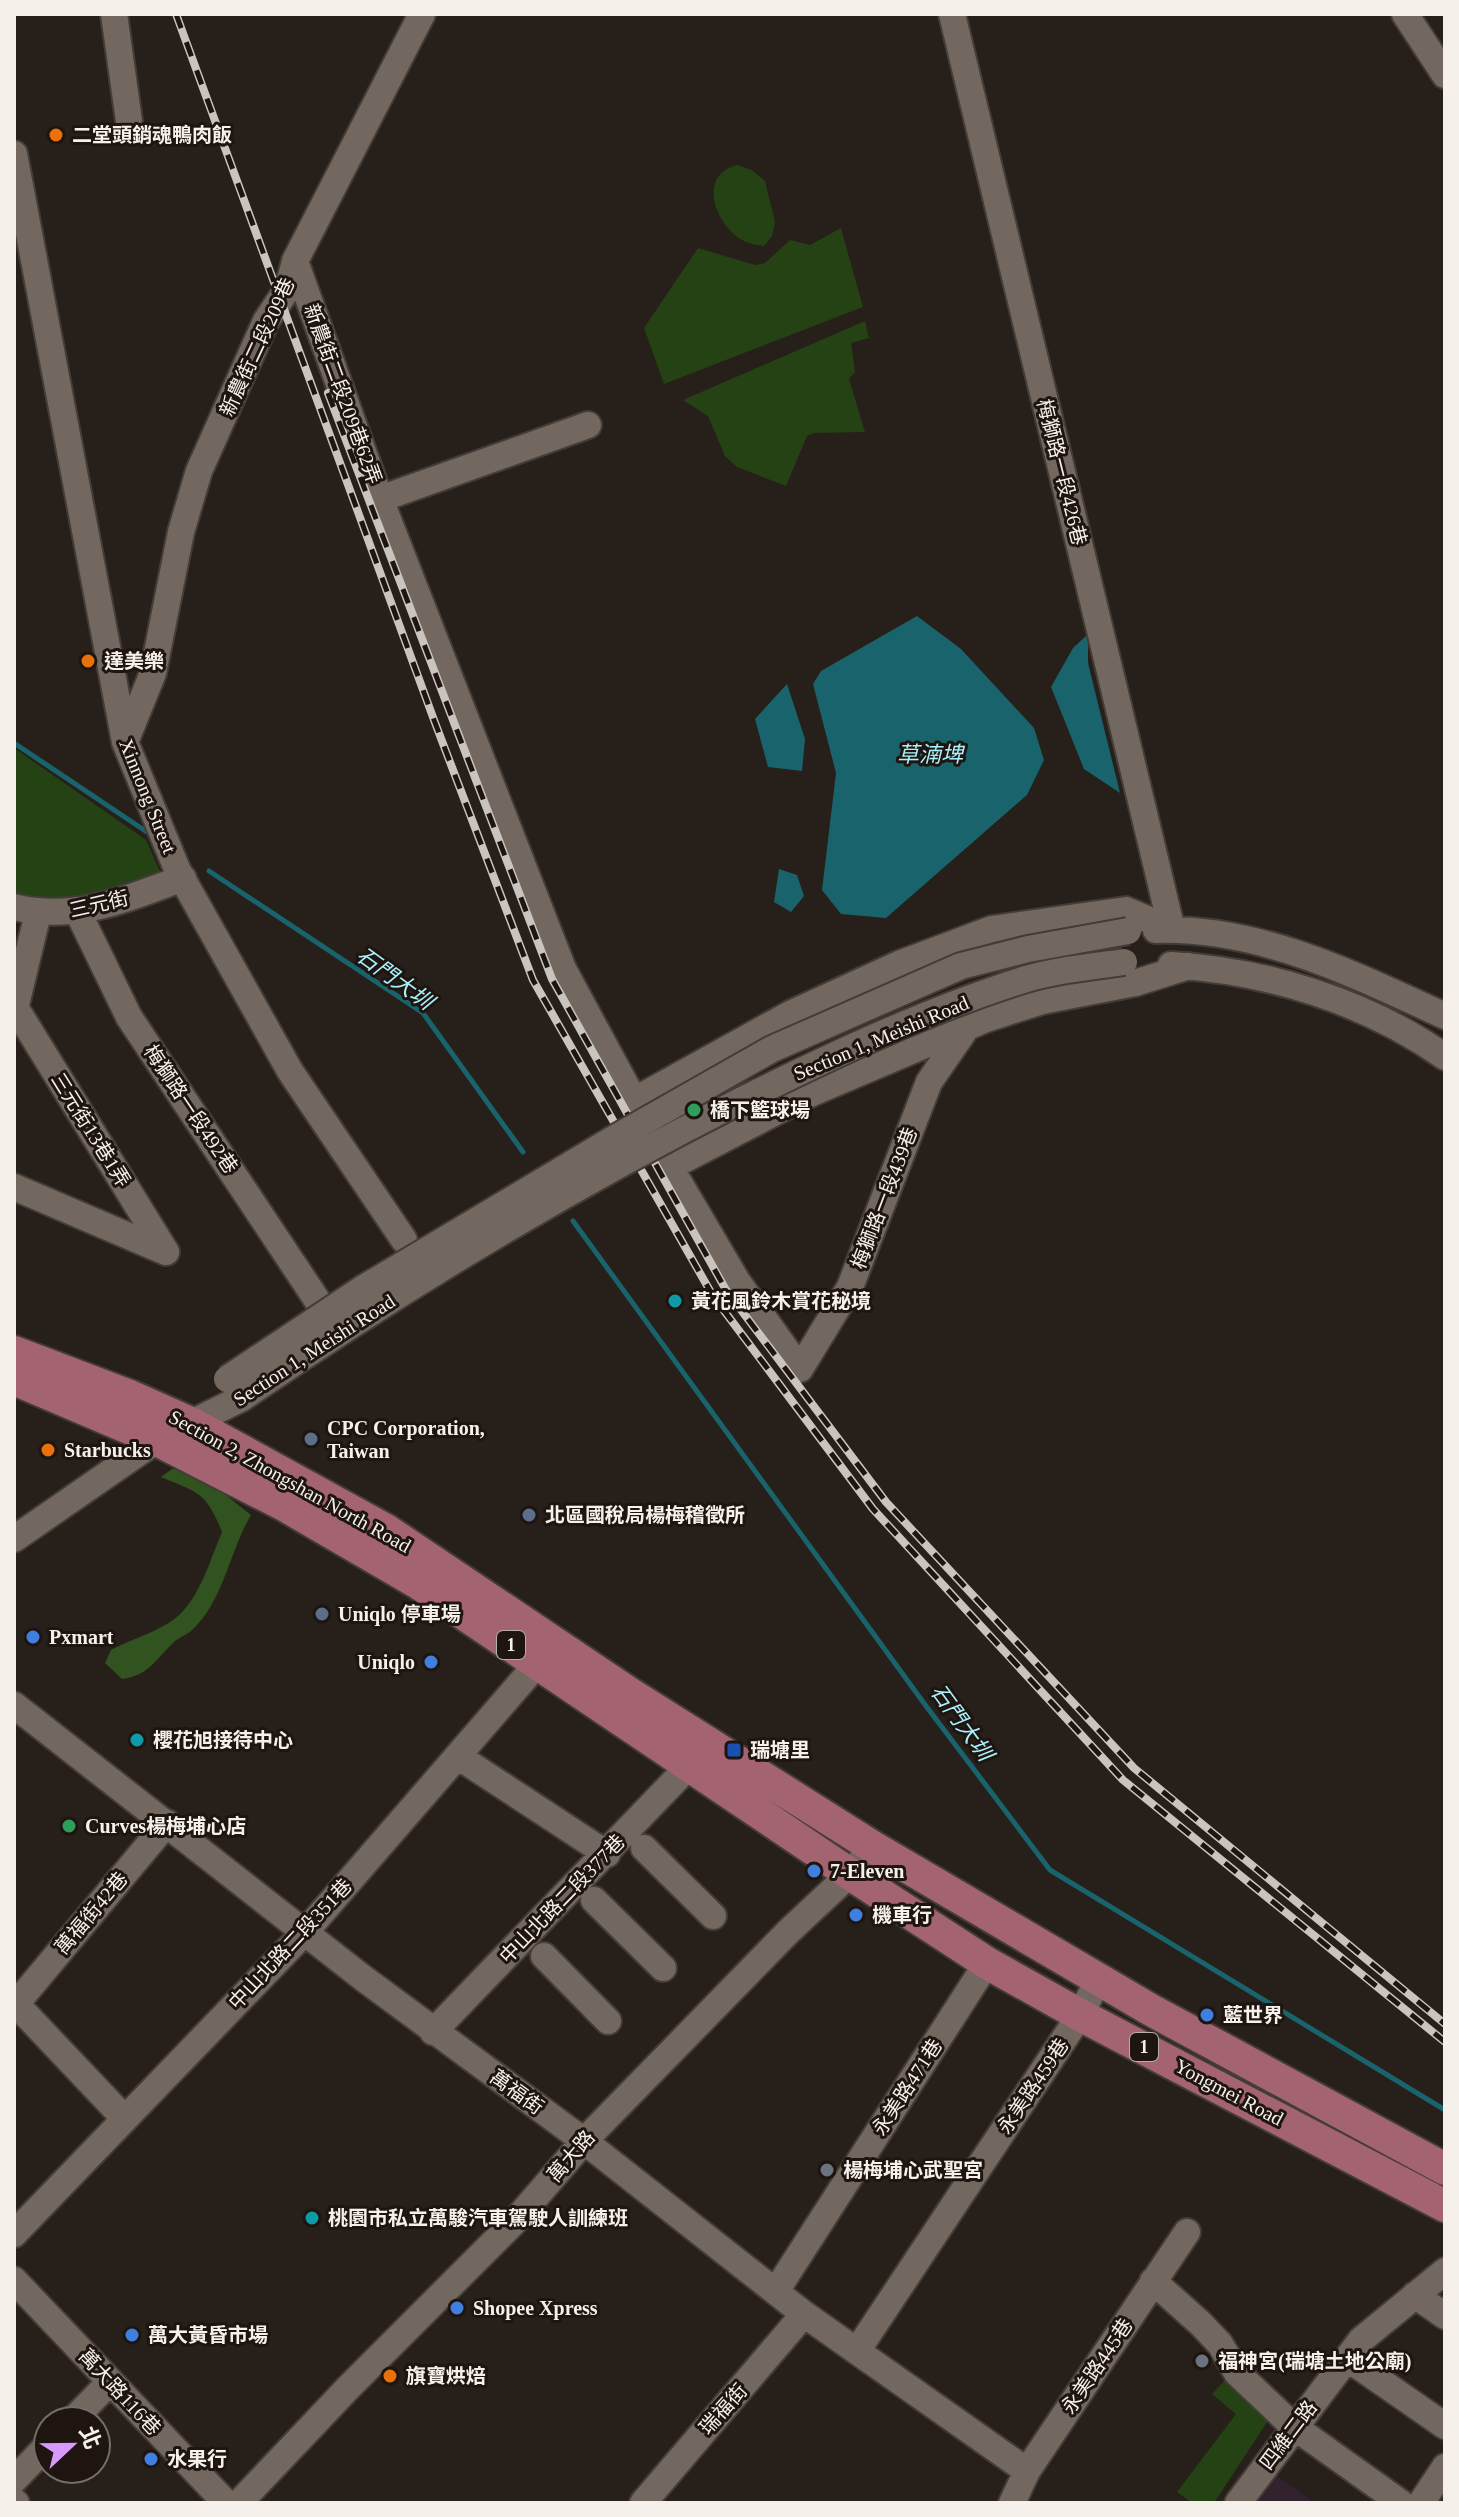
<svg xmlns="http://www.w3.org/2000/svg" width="1459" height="2517" font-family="'Times New Roman','Noto Sans TC',serif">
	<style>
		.commercial { fill: #31222e }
		.green { fill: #244214 }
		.forest { fill: #30531f }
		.water { fill: #19646c }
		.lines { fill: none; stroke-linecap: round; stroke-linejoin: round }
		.stream { stroke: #19646c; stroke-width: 5 }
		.minor-casing { stroke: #433c37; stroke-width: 30 }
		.major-casing { stroke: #433c37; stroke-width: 36 }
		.minor { stroke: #726860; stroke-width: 26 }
		.major { stroke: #a46371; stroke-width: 32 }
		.rail-casing { stroke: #cac4be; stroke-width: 8 }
		.rail { stroke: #1e1510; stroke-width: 5; stroke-dasharray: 15; stroke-linecap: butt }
		.minor-bridge-casing { stroke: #433c37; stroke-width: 30; stroke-linecap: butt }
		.minor-bridge { stroke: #726860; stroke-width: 26 }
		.food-dot { fill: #e8710a; stroke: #1e1510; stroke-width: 3 }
		.leisure-dot { fill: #2e9e5b; stroke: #1e1510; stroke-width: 3 }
		.culture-dot { fill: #0f9aa8; stroke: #1e1510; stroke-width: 3 }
		.service-dot { fill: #5c6f8a; stroke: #1e1510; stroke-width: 3 }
		.shop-dot { fill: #3f7fe0; stroke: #1e1510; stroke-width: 3 }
		.transit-dot { fill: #1a4fb4; stroke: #1e1510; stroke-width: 3 }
		.worship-dot { fill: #6b7280; stroke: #1e1510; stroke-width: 3 }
		.labels { text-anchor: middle; stroke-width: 6; stroke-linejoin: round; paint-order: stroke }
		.shield { fill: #1e1510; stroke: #b5aea9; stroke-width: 2 }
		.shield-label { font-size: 18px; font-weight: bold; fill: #f6f0eb }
		.poi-label { font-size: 20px; font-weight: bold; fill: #f6f0eb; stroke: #1e1510; text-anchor: start }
		.street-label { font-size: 20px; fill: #f6f0eb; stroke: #1e1510 }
		.water-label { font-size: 22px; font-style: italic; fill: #aaf1fb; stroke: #1e1510 }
	</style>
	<rect width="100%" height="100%" fill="#271f19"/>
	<path class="commercial" d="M1277 2476 1315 2503H1256Z"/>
	<path class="green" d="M737 165 752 170 765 181 775 222 772 236 764 246C756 245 747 243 740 239 714 222 698 175 737 165Z
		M841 228 863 307 664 384 644 328 698 248 755 265 765 263 790 240 810 245Z
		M865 321 869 338 851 343 855 372 849 379 865 432 814 433 807 436 786 486 737 467 725 456 708 416 683 400Z
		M14 748 146 840 162 876 84 906 14 898Z
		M1226 2379 1273 2413 1214 2503H1192L1177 2492 1236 2414 1212 2394Z"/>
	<path class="forest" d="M172 1469C197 1469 232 1500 251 1515 229 1552 224 1601 191 1631 185 1636 177 1638 171 1645 153 1663 148 1675 122 1679L105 1663 111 1650C133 1638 166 1630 183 1611 202 1590 211 1558 222 1532 206 1492 199 1493 161 1477Z"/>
	<path class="water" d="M917 616 961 649 1034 728 1044 760 1027 795 886 918 841 914 822 890 836 773 813 684 821 671Z
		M1088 634V663L1120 793 1084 769 1051 687 1073 648Z
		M787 684 805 739 802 771 768 767 755 719Z
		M779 869 797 875 804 896 791 912 774 902Z"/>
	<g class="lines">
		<path class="stream" d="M14 743 147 832
			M209 871 423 1013 523 1152
			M573 1221 926 1706 1050 1870 1445 2110"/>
		<g class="minor-casing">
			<path id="minor" d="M114 14 129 121
				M952 14 1172 930
				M1405 14 1445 75
				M14 154 125 742 177 869 290 1071 404 1240
				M295 261 380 499 588 425
				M380 499 563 969 670 1167 737 1281 800 1369 850 1287 929 1082 967 1027
				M125 742 153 673 181 532 199 471 266 321 288 288 295 261 422 14
				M14 907C75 922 126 899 183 878
				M77 910 129 1017 317 1300
				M1156 930C1260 927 1353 974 1445 1016
				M1171 965C1267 971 1366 1001 1445 1057
				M15 1007 166 1252
				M14 1013 38 913
				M633 1101 790 1014 899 964 992 929 1126 910 1172 930
				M670 1167 812 1093 986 1019 1042 1001 1135 983 1189 966
				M14 1187 166 1252
				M14 1539 157 1440 242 1398
				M14 1705 363 1978 584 2141 804 2314 1027 2471
				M459 1757 607 1854
				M644 1848 713 1916
				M594 1900 663 1968
				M544 1956 608 2021
				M433 2032 690 1765
				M125 2119 16 2004 167 1823
				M14 2234 306 1931 538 1663 544 1646
				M14 2280 226 2503
				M1153 2281 1201 2324 1220 2344 1237 2373 1293 2426 1401 2503
				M776 2291 987 1963
				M1415 2295 1445 2316
				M857 2351 1080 2015 1099 1979
				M1347 2358 1445 2426
				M72 2421 110 2382
				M14 2480 48 2445
				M14 2501 16 2503
				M239 2503 348 2388 516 2220 584 2141 788 1932 850 1874 873 1847
				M643 2503 804 2314
				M1012 2503 1027 2471 1187 2232
				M1238 2503 1361 2340 1445 2271
				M1421 2503 1445 2467"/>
		</g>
		<g class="major-casing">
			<path id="major" d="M14 1352 130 1396 193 1424 386 1530 629 1693 873 1847 1151 2010 1445 2169
				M14 1379 157 1440 284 1505 418 1583 850 1874 987 1963 1080 2015 1445 2206"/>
		</g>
		<use href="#minor" class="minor"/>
		<use href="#major" class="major"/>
		<g class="rail-casing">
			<path id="rail" d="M176 14 434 720 533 980 713 1296 873 1509 1123 1780 1445 2042
				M328 393 552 979 726 1290 886 1502 1134 1768 1445 2024"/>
		</g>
		<use href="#rail" class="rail"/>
		<g class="minor-bridge-casing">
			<path id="minor-bridge" d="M227 1379 362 1289 610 1141 772 1049 961 966 1028 949 1128 931
				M242 1398C401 1289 568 1188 740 1101 831 1056 925 1011 1023 980 1054 970 1091 967 1124 962"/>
		</g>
		<use href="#minor-bridge" class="minor-bridge"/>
	</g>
	<g class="food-dot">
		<circle cx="56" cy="135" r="8"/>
		<circle cx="88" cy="661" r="8"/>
		<circle cx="48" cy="1450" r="8"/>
		<circle cx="390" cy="2376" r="8"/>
	</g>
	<g class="leisure-dot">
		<circle cx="694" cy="1110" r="8"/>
		<circle cx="69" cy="1826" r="8"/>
	</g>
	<g class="culture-dot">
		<circle cx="675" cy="1301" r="8"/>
		<circle cx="137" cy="1740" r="8"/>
		<circle cx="312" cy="2218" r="8"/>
	</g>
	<g class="service-dot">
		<circle cx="311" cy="1439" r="8"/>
		<circle cx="529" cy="1515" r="8"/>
		<circle cx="322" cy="1614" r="8"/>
	</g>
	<g class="shop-dot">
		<circle cx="33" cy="1637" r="8"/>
		<circle cx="431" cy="1662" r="8"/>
		<circle cx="814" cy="1871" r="8"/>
		<circle cx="856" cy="1915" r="8"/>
		<circle cx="1207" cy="2015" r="8"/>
		<circle cx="457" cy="2308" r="8"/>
		<circle cx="132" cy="2335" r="8"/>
		<circle cx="151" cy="2459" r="8"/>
	</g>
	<rect class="transit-dot" x="726" y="1742" width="16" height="16" rx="4"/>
	<g class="worship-dot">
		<circle cx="827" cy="2170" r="8"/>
		<circle cx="1202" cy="2361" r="8"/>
	</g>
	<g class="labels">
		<g class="shield">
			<rect x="497" y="1631" width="28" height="28" rx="6"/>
			<rect x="1130" y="2033" width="28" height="28" rx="6"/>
		</g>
		<g class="shield-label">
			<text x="511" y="1651">1</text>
			<text x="1144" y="2053">1</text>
		</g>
		<g class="poi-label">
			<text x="72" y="142">二堂頭銷魂鴨肉飯</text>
			<text x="104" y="668">達美樂</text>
			<text x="710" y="1117">橋下籃球場</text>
			<text x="691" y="1308">黃花風鈴木賞花秘境</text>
			<text x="327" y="1435">CPC Corporation,<tspan x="327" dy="23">Taiwan</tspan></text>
			<text x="64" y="1457">Starbucks</text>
			<text x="545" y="1522">北區國稅局楊梅稽徵所</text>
			<text x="338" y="1621">Uniqlo 停車場</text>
			<text x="49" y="1644">Pxmart</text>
			<text x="415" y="1669" text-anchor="end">Uniqlo</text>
			<text x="153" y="1747">櫻花旭接待中心</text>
			<text x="750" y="1757">瑞塘里</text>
			<text x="85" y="1833">Curves楊梅埔心店</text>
			<text x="830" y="1878">7-Eleven</text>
			<text x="872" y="1922">機車行</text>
			<text x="1223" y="2022">藍世界</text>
			<text x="843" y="2177">楊梅埔心武聖宮</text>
			<text x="328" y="2225">桃園市私立萬駿汽車駕駛人訓練班</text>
			<text x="473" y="2315">Shopee Xpress</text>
			<text x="148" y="2342">萬大黃昏市場</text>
			<text x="1218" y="2368">福神宮(瑞塘土地公廟)</text>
			<text x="406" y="2383">旗寶烘焙</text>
			<text x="167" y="2466">水果行</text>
		</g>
		<g class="street-label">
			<text transform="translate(257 347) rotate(-65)" y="7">新農街二段209巷</text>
			<text transform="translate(343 394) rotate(70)" y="7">新農街二段209巷62弄</text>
			<text transform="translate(1062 472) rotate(76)" y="7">梅獅路一段426巷</text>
			<text transform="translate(148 796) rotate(68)" y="7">Xinnong Street</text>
			<text transform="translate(99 904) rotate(-13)" y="7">三元街</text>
			<text transform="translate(881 1038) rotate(-23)" y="7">Section 1, Meishi Road</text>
			<text transform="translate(191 1109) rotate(56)" y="7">梅獅路一段492巷</text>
			<text transform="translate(91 1130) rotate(58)" y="7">三元街13巷1弄</text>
			<text transform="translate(884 1198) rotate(-69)" y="7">梅獅路一段439巷</text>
			<text transform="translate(314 1350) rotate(-33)" y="7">Section 1, Meishi Road</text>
			<text transform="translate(290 1481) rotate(29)" y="7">Section 2, Zhongshan North Road</text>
			<text transform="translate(562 1899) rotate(-46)" y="7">中山北路二段377巷</text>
			<text transform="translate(91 1913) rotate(-50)" y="7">萬福街42巷</text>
			<text transform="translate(290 1944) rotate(-47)" y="7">中山北路二段351巷</text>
			<text transform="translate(1033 2086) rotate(-56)" y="7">永美路459巷</text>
			<text transform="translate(907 2087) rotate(-57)" y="7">永美路471巷</text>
			<text transform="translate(517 2092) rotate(36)" y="7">萬福街</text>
			<text transform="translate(1229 2092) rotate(28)" y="7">Yongmei Road</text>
			<text transform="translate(571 2156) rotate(-49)" y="7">萬大路</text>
			<text transform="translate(1097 2366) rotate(-56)" y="7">永美路445巷</text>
			<text transform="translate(120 2392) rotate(47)" y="7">萬大路116巷</text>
			<text transform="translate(723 2409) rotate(-48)" y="7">瑞福街</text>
			<text transform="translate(1288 2435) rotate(-53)" y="7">四維二路</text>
		</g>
		<g class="water-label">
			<text x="930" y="762">草湳埤</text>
			<text transform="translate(395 978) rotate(36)" y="8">石門大圳</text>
			<text transform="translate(962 1722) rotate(54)" y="8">石門大圳</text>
		</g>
	</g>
	<rect width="1459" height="2517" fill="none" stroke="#f6f0eb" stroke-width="32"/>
	<g transform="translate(72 2445) rotate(68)"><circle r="38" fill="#1e1510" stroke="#746d68" stroke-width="2"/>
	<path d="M0-6L14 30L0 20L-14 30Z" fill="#d69bfa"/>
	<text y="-12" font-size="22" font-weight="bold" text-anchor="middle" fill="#f6f0eb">北</text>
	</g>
</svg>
